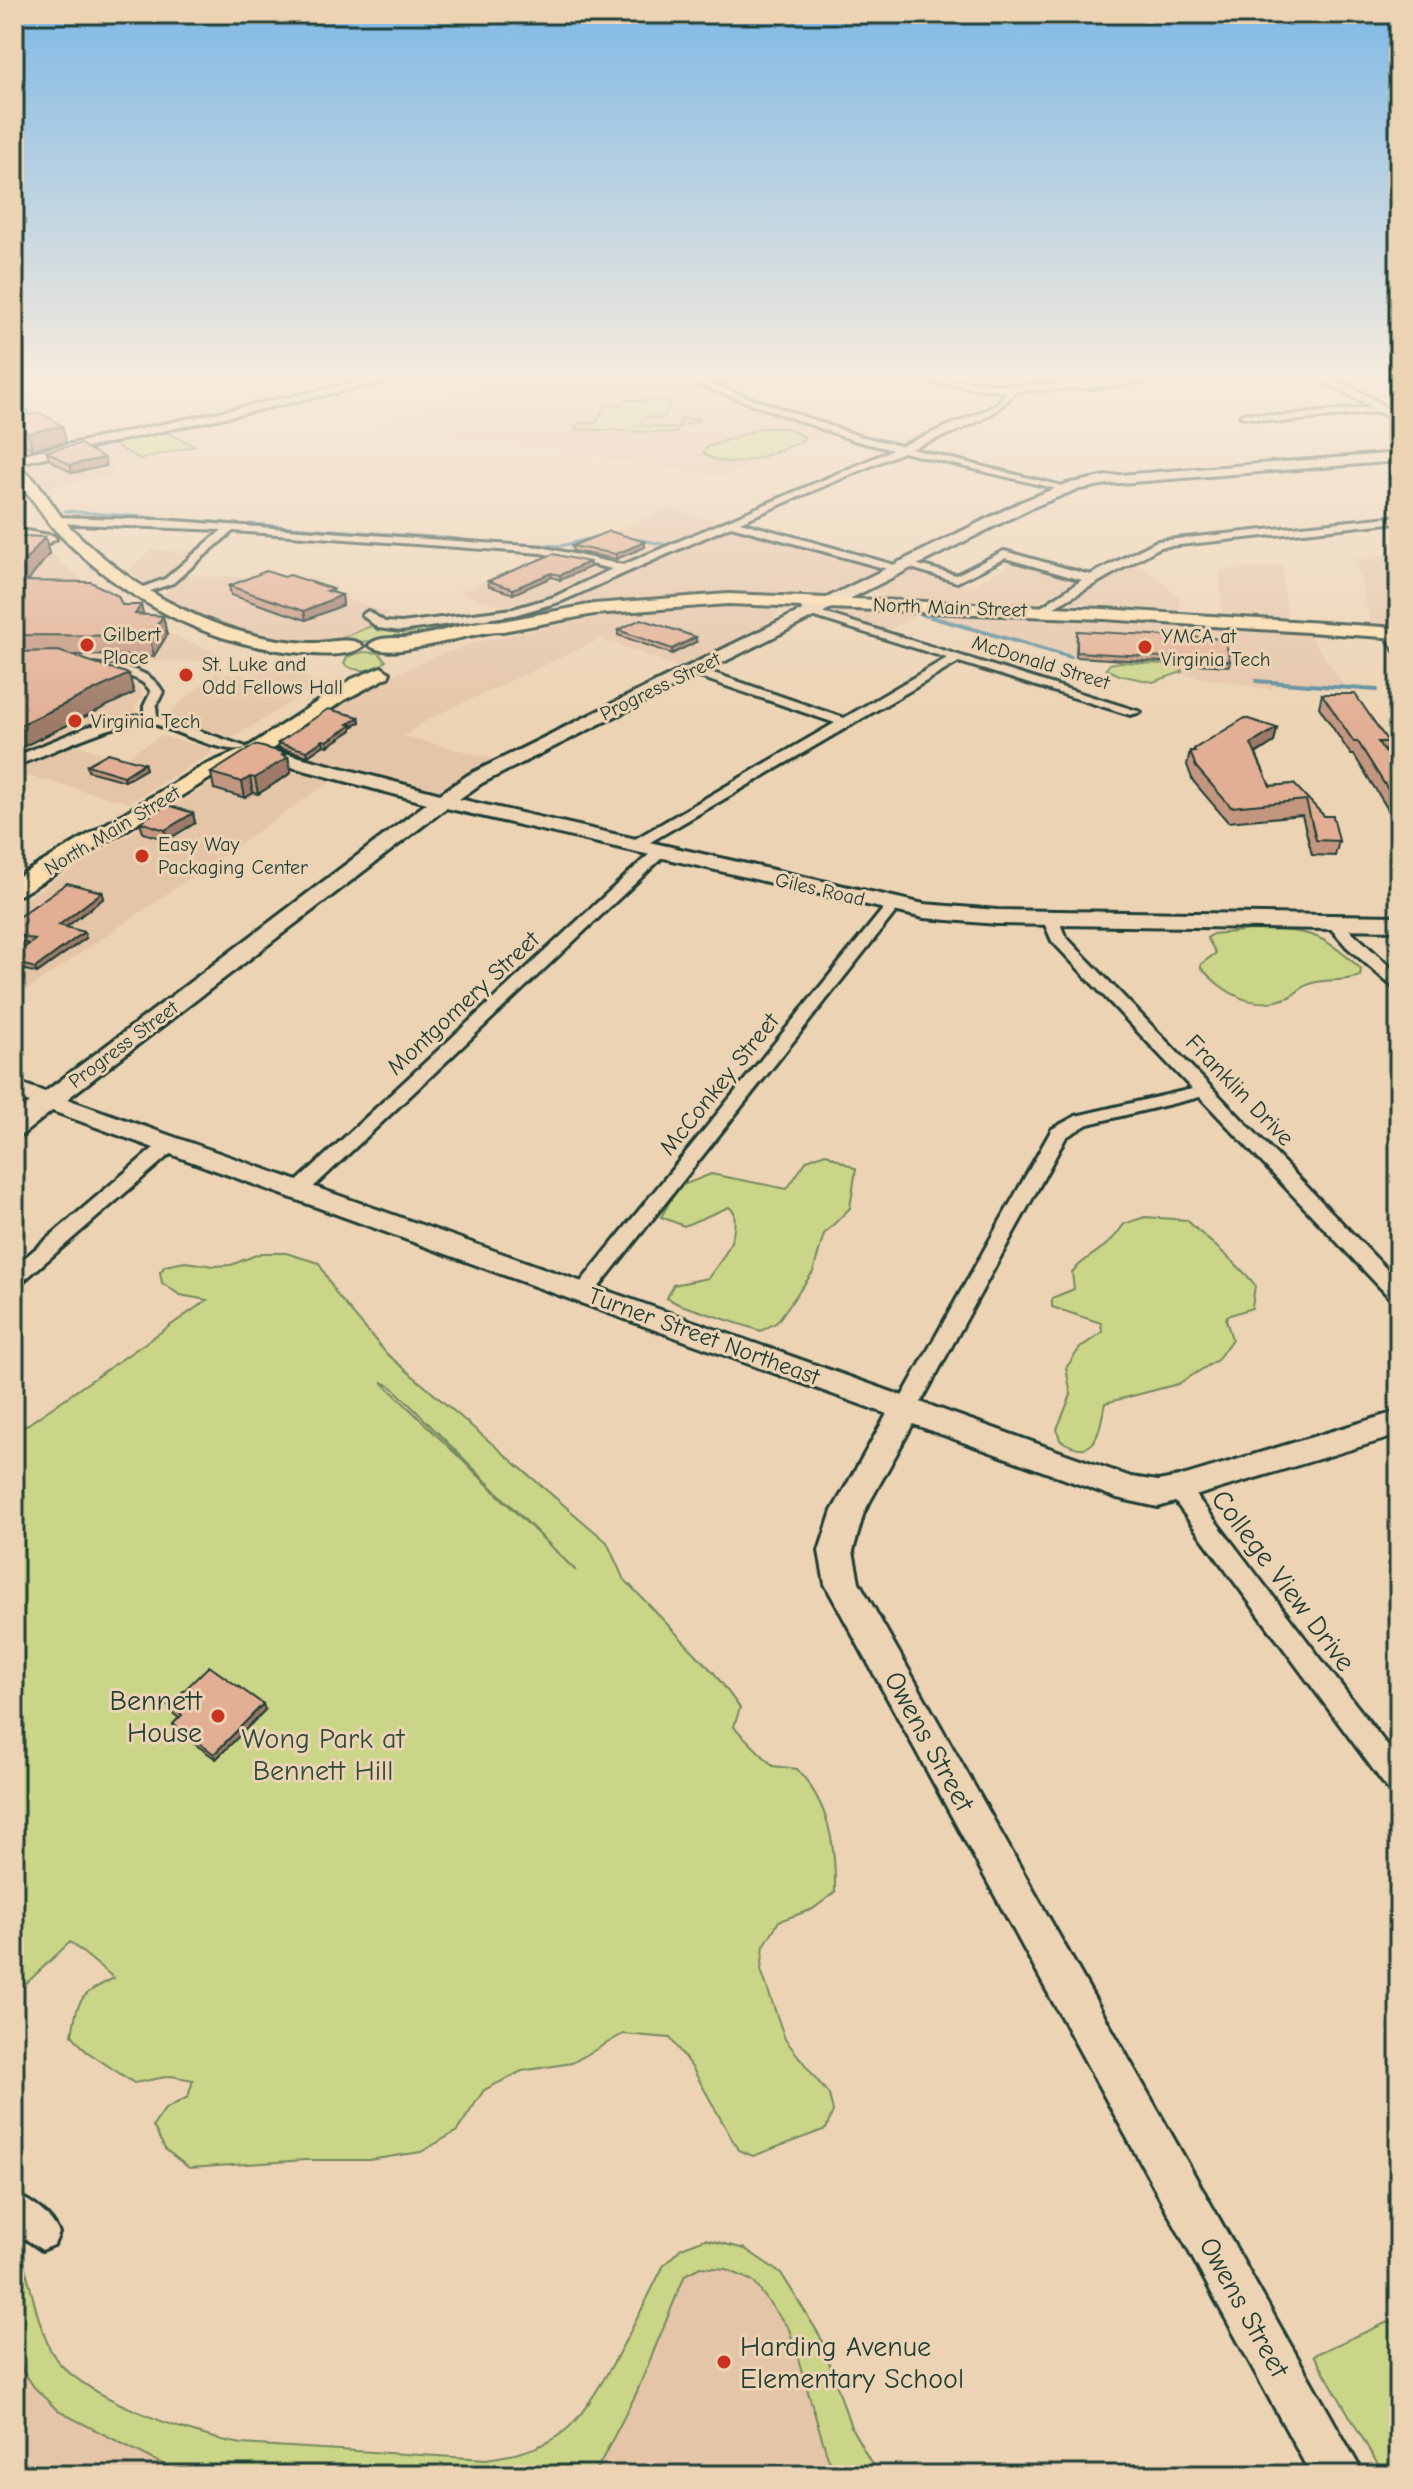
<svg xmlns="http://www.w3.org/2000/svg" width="1413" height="2489" font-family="'Comic Neue',sans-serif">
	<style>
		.built { fill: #e5c5a8 }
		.green { fill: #cad588; stroke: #74895e; stroke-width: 2; fill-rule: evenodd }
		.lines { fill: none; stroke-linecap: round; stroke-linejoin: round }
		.stream-far1 { stroke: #5a8c9c; stroke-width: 3 }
		.stream { stroke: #5a8c9c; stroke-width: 4 }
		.street-casing { stroke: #1f3d34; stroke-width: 6 }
		.secondary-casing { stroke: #1f3d34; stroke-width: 6 }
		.primary-casing { stroke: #1f3d34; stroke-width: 6 }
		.street { fill: #ecd3b3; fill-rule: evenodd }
		.secondary { fill: #ecd3b3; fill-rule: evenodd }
		.primary { fill: #faddab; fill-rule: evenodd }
		.wall { fill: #c2967f; stroke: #1f3d34; stroke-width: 2 }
		.shaded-wall { fill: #9e7a68; stroke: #1f3d34; stroke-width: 2 }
		.building { fill: #e2af94; stroke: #1f3d34; stroke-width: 2 }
		.poi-dot { fill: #c8321e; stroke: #ecd3b3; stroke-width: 3 }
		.labels { text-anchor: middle; stroke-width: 6; stroke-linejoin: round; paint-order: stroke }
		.far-street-label { font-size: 20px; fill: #1f3d34; stroke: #ecd3b3 }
		.far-poi-label { font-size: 20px; fill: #1f3d34; stroke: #ecd3b3; text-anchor: start }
		.street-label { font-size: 24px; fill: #1f3d34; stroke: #ecd3b3 }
		.near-street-label { font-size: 28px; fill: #1f3d34; stroke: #ecd3b3 }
		.near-poi-label { font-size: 28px; fill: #1f3d34; stroke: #ecd3b3; text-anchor: end }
		.near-park-label { font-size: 28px; fill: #304c3c; stroke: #ecd3b3 }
	</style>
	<rect width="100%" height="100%" fill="#ecd3b3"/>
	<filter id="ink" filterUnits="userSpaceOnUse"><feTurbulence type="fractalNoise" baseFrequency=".0125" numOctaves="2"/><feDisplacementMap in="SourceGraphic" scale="16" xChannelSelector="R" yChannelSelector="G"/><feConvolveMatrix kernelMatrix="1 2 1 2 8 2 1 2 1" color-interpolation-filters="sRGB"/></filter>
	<g filter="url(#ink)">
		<path class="built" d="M505 376H666L830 434 722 476 380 424Z
			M112 444 133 455 108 461 115 475 43 488 24 467 33 460Z
			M669 509 720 522 622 563 571 549Z
			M732 526 882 569 829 594 721 592 583 603 570 599 572 595Z
			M14 541 37 542 90 587 154 628 216 652 197 662 14 658Z
			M152 549 194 550 158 582H144L129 570Z
			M548 555 610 569 515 609 458 592Z
			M1399 555V625L1370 623 1356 559Z
			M1016 561 1079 580 1035 603 891 597 878 594 875 590 913 570 971 586Z
			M1136 561 1179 597V610L1069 603V598Z
			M1282 566 1287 617 1222 613 1220 570Z
			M185 576 325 579 312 582 310 587 389 613 384 617 387 620 321 646 269 640 198 615 161 596Z
			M741 607 780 610 769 625 680 668 601 639 430 718 404 736 498 760 440 792 277 747 275 743 372 685 439 655 481 641 608 615Z
			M832 609 1308 633 1343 684 1272 681V690L1171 672 1174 668 1068 656 1071 653 1046 647 1038 651 917 614 887 632 831 613 829 611Z
			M275 668 313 680 306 693 239 734 228 737 169 718 171 711 215 673 250 675Z
			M14 673 125 678 141 687 142 697 135 708 136 724 108 729 75 744 120 760 161 736 211 749 212 753 129 803 14 772Z
			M252 761 331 781 14 999V906L241 764Z
			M700 2267 726 2269 753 2281 789 2329 828 2458 839 2475H594L636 2394 685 2275Z
			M14 2340 22 2369 58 2411 184 2475H14Z"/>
		<path class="green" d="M625 400 671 402 663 418 644 417 640 426 677 428 682 419H701L678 428 676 433 575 429 578 423H596L606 404 623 405Z
			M761 428H786L805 437 800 442C771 453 731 475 703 453L707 447Z
			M166 432 195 446 140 459 112 444Z
			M542 605 552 606V608L438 634 321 646 371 626 419 628 519 614Z
			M363 652 379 653 386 661C375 672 356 673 344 664L347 657Z
			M1120 662 1182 665V672L1153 682 1119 675 1106 669 1110 664Z
			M1252 930C1309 930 1319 931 1361 969L1360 976C1343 983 1321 977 1305 986 1299 989 1296 994 1289 997 1254 1012 1225 994 1201 968V964L1216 953 1207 938 1213 934Z
			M825 1153 856 1169 850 1208 824 1234 813 1272 777 1322 761 1331 678 1304 667 1298 673 1285 708 1278C724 1258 738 1238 734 1212L729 1207 684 1226 661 1217 678 1187 711 1174 787 1189 807 1160Z
			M1145 1217 1187 1220C1209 1243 1235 1259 1255 1285L1252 1308 1227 1316 1226 1320 1232 1339 1217 1360 1178 1384 1105 1403C1099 1431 1097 1464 1060 1440L1057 1429 1071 1395 1066 1368 1080 1348 1102 1332 1101 1323 1052 1307V1298L1074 1289 1072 1272C1092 1251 1109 1249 1124 1224Z
			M261 1253H286L319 1263 337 1295 386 1353 607 1542 623 1578 714 1673 740 1708 734 1727 773 1766 797 1769C829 1804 836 1845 835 1892L813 1909 779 1921 764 1946 761 1970 785 2039 829 2095 833 2111 826 2129 753 2156 738 2150 693 2069 670 2038 623 2034 572 2063 522 2071 484 2090 457 2131 421 2152 369 2160H305L189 2168 165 2149 153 2126 165 2109 188 2097 193 2080 171 2076 134 2083 86 2051 72 2035C78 1997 80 1995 114 1978L70 1942 14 1995V1434L207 1300 180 1295 162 1283 160 1272 165 1266 185 1262 214 1266 231 1265ZM383 1382 392 1387 576 1571 383 1383Z
			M705 2239 745 2249 781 2273 820 2336 851 2427 878 2475H839L828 2458 789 2329 753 2281 726 2269 700 2267 685 2275 636 2394 594 2475H184L58 2411 34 2387 22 2369 14 2340V2249L22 2256C31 2286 37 2322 51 2351 74 2396 194 2436 242 2444L486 2459C514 2455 539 2450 562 2433 594 2411 644 2304 664 2265L681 2248Z
			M1399 2317V2475H1384L1314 2355Z"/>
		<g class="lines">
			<path class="stream-far1" d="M65 511 225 523
				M250 524 460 539
				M623 537 663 544
				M486 542 561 546 596 537"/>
			<path class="stream" d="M917 613 1071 657
				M1256 681 1377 690"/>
			<g class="street-casing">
				<path id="street" d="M28 376H44L14 384V378Z
					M675 376H687L859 436 901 446 984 411 999 402 1006 391 949 385 911 376 1013 386 1177 376 1107 387 1015 391C994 423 945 434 911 449L1066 487V491L903 452 740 522 902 567V571L898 572 731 526 562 601 514 615 401 631 378 628 362 615 368 611 385 622 401 623 513 609 554 597 612 569 541 553 233 531 173 583 139 595 135 594V590L165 579 222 530 55 523 50 520 55 517 161 520 541 547 623 565 893 450 853 440Z
					M1313 376C1344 376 1374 401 1399 416V423L1379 412 1281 422 1240 416 1245 413 1281 416 1372 407Z
					M1399 516V522L1160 547 1042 614 1038 613V609L1082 580 1005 558 957 582 901 565 907 562 956 575 1004 551 1090 575 1157 541Z
					M799 599H807L814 610 1141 712 1130 715 959 662 640 848H630V842L835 723 688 673V667H696L844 718 947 658 805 614 797 601Z
					M1390 628 1399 637V652L1395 651 1384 632Z
					M94 664C121 667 149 667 163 692L156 706 157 716 246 747C231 758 170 728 151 723 122 716 45 757 14 766V757L87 727 144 715V706L151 692C139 671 110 675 90 671L88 668Z
					M661 847 668 851 666 854 305 1195H291L288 1191 291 1187 656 848Z
					M893 901 898 903V909L590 1298H576L573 1293 576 1288 888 903Z
					M1050 913 1058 918 1065 936 1399 1282V1302L1392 1300 1200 1097 1088 1124 1066 1137 914 1415 906 1417 898 1415 895 1409 1052 1129 1076 1116 1192 1089 1052 941 1042 918Z
					M1334 918C1343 921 1387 965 1399 975V988L1393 987 1347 947 1326 923Z
					M169 1139 178 1145 176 1149 21 1283 14 1285V1267L162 1141Z
					M1179 1481 1187 1484 1399 1761V1794L1389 1791 1171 1496 1167 1490 1171 1484Z
					M14 2194C32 2201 51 2215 59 2233L54 2245 42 2250 14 2231Z"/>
			</g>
			<g class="secondary-casing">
				<path id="secondary" d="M388 376H410L14 464V456Z
					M1399 453V461L1107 484 1075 490 1031 508 482 783 459 799 924 904 997 910 1399 916V930L997 924 924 918 446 808 67 1099 1131 1477 1158 1481 1179 1477 1399 1411V1435L1158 1507 1117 1498 913 1424 864 1512 853 1551 859 1582 1364 2475H1311L825 1584 819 1551 832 1511 887 1414 52 1111 23 1134 14 1136V1115L30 1103 14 1098V1081L45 1092 427 803 247 755 245 751 247 747 254 745 440 794 468 775 1021 502 1066 484 1107 476Z
					M21 530 54 536 56 539 49 543 16 537V531Z"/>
			</g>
			<g class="primary-casing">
				<path id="primary" d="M14 466C39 474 53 511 71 528 103 560 140 588 180 608 222 629 264 641 310 643 325 644 352 635 363 646 352 657 319 655 304 653 209 646 127 602 60 535 43 518 32 495 14 478Z
					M728 594 1104 609 1399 628V638L1104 619 728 604 594 614 503 631C475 629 388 664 369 645 377 637 393 638 404 638 438 635 470 619 503 621L594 604Z
					M381 667 390 673 388 677 344 700 262 756 217 774 22 894 14 896V879L203 766 248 747 352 679Z"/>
			</g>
			<use href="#street" class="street"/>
			<use href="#secondary" class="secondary"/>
			<use href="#primary" class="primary"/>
		</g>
		<path class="wall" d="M710 376H744L725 383 717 382Z
			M14 410 62 426 66 442 32 449 19 441 14 440Z
			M47 451 106 466 72 473 49 459Z
			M14 536 45 537 49 554 28 581 122 605 143 615 163 616 167 635 154 656 70 655 134 693 14 751Z
			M645 542V547L616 559 573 551 572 546Z
			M590 567 560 580 552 577 513 594 489 586 488 581Z
			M284 577 333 589 334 593 342 595 343 605 306 620 231 595 229 586Z
			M618 630 696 642 672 654 618 635Z
			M1077 631 1230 661 1229 666 1076 657Z
			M1322 694 1388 742 1385 753 1399 773V827L1354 755H1351L1319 707Z
			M359 717 360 722 352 727V730L328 746 324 745 308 756 279 748 278 743Z
			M1277 728 1274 742 1256 754 1270 786 1294 784 1339 841 1335 856 1312 855 1302 815 1228 822 1193 781 1187 765 1190 751H1194V749Z
			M286 756 288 757 291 773 258 794 253 793 245 798 214 789 211 773Z
			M144 763 146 769 125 781 88 771 87 765Z
			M193 813 195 823 167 840 143 833 140 822Z
			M102 892 104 898 66 927 86 938 37 973 14 967V955L29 944 14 940V920Z
			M168 1706 265 1710 216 1759 175 1730 173 1724 179 1718 171 1712Z"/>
		<path class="shaded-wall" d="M735 376H744L725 383V380Z
			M62 426 66 442 32 449 28 433Z
			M104 458 106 466 72 473 70 465Z
			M45 537 49 554 14 599V574Z
			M645 542V547L616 559V554Z
			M589 562 590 567 560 580V575Z
			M551 573 552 577 513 594V589Z
			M342 595 343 605 306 620 304 611Z
			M141 605 146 624 135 614Z
			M163 616 167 635 154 656 149 636Z
			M696 637V642L672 654V649Z
			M14 639H18L23 658 14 659Z
			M129 674 134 693 14 751V728Z
			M359 717 360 722 352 727V730L328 746 327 741Z
			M1277 728 1274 742 1248 758 1251 744Z
			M323 740 324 745 308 756 307 751Z
			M285 753 286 758 288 757 291 773 258 794 255 778Z
			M144 763 146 769 125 781 124 776Z
			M250 777 253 793 245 798 242 782Z
			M193 813 195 823 167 840 165 830Z
			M102 892 104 898 61 931 59 925Z
			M84 932 86 938 37 973 35 968Z
			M263 1704 265 1710 216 1759 214 1754Z"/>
		<path class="building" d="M714 376H735L725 380 717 378Z
			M18 409 28 410 29 415 41 413 62 426 28 433 14 425V410Z
			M80 444 104 458 70 465 47 451Z
			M609 531 645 542 616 554 572 546Z
			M14 536 45 537 14 574Z
			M553 554 589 562 560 575 551 573 513 589 488 581Z
			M266 571 284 577 290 575 333 589 327 591 342 595 304 611 229 586Z
			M14 581 91 582 118 596 122 605H141L135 614 163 616 149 636 14 635Z
			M641 619 696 637 672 649 618 630Z
			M1077 631 1225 639 1230 661 1077 652Z
			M58 651 129 674 14 728V652Z
			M1322 694H1355L1388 742H1378L1399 773V807L1358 742H1354Z
			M328 709 359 717 348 724 352 725 327 741 323 740 307 751 278 743Z
			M1245 718 1277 728 1251 744 1270 786 1294 784 1324 816H1333L1339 841 1316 840 1306 800 1231 807 1196 767 1190 751H1195L1194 749Z
			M255 745 285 753 282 755 288 757 255 778 250 777 242 782 211 773Z
			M108 753 144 763 124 776 87 765Z
			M167 805 193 813 165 830 140 822Z
			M67 883 102 892 59 925 84 932 35 968 14 962V955L35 940 14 934V920Z
			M209 1666 263 1704 214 1754 173 1724 182 1715 168 1706Z"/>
	</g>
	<linearGradient id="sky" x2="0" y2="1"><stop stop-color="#7fb9e6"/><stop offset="0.52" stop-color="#f6ebdd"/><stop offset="1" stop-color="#f6ebdd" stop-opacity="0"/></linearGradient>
	<rect width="1413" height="724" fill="url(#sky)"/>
	<g class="poi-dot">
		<circle cx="87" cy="645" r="8"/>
		<circle cx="1145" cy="647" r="8"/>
		<circle cx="186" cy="675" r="8"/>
		<circle cx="75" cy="721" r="8"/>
		<circle cx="142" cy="856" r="8"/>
		<circle cx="218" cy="1716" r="8"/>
		<circle cx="724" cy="2362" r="8"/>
	</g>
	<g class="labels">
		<g class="far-street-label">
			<text transform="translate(950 607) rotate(2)" y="7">North Main Street</text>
			<text transform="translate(1041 662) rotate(17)" y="7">McDonald Street</text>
			<text transform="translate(660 686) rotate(-26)" y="7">Progress Street</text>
			<text transform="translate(112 830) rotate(-31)" y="7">North Main Street</text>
			<text transform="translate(820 889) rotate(13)" y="7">Giles Road</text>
			<text transform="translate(123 1044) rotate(-37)" y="7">Progress Street</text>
		</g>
		<g class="far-poi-label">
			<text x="103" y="641">Gilbert<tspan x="103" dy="23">Place</tspan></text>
			<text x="1161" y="643">YMCA at<tspan x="1161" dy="23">Virginia Tech</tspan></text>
			<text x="202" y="671">St. Luke and<tspan x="202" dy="23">Odd Fellows Hall</tspan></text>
			<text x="91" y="728">Virginia Tech</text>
			<text x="158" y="851">Easy Way<tspan x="158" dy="23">Packaging Center</tspan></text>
		</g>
		<g class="street-label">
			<text transform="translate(463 1003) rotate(-43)" y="8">Montgomery Street</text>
			<text transform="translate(719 1084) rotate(-51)" y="8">McConkey Street</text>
			<text transform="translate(1240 1090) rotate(46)" y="8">Franklin Drive</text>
			<text transform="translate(704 1336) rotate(20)" y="8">Turner Street Northeast</text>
		</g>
		<g class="near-street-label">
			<text transform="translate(1284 1580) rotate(53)" y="10">College View Drive</text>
			<text transform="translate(930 1741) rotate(61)" y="10">Owens Street</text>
			<text transform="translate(1245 2307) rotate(61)" y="10">Owens Street</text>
		</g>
		<g class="near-poi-label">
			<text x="202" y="1710">Bennett<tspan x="202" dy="32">House</tspan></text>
			<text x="740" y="2356" text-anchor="start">Harding Avenue<tspan x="740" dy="32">Elementary School</tspan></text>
		</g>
		<g class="near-park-label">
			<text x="323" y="1748">Wong Park at<tspan x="323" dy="32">Bennett Hill</tspan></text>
		</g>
	</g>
	<rect width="1413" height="2489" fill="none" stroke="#ecd3b3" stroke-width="48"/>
	<rect x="24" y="24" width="1365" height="2441" fill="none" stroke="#1f3d34" stroke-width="3" filter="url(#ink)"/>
</svg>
